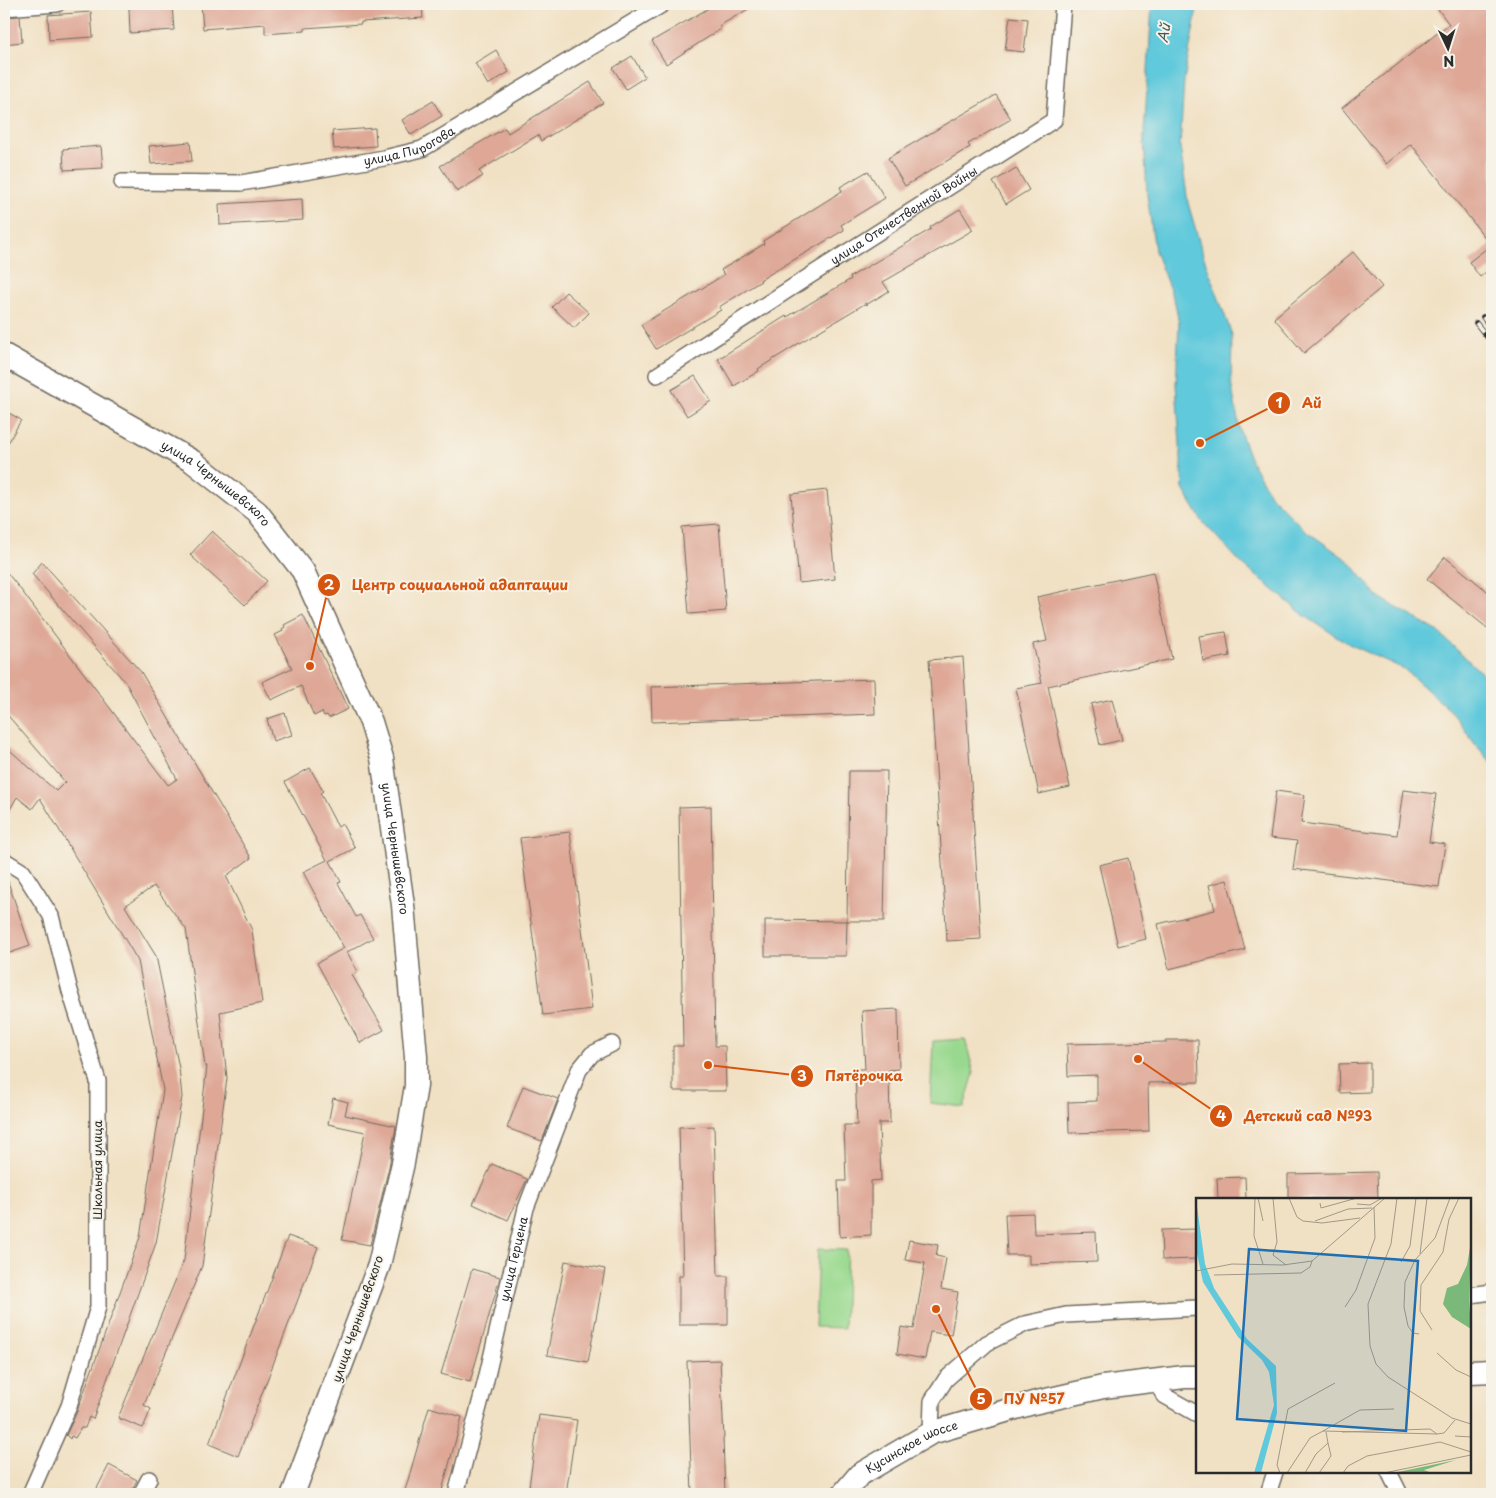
<svg xmlns="http://www.w3.org/2000/svg" width="1496" height="1498" font-family="'Playpen Sans',sans-serif">
	<style>
		.green { fill: #99d98f; stroke: #62825d }
		.water { fill: #60c9db; stroke: #467a83 }
		.building { fill: #dea796 }
		.lines { fill: none; stroke-linecap: round; stroke-linejoin: round }
		.minor-casing { stroke: #706b61; stroke-width: 18 }
		.secondary-casing { stroke: #706b61; stroke-width: 25 }
		.minor { stroke: #fff; stroke-width: 15 }
		.secondary { stroke: #fff; stroke-width: 22 }
		.rail-casing { stroke: #2b2b2b; stroke-width: 5.5 }
		.rail { stroke: #f7f3e8; stroke-width: 4; stroke-dasharray: 11; stroke-linecap: butt }
		.labels { text-anchor: middle; stroke-width: 4; stroke-linejoin: round; paint-order: stroke }
		.street-label { font-size: 12px; fill: #2b2b2b; stroke: #f7f3e8 }
		.water-label { font-size: 14px; font-style: italic; fill: #3b5a60; stroke: #f7f3e8 }
		.inset-road { fill: none; stroke: #a29887; stroke-width: 1 }
		.view { fill: #1f6fb2; fill-opacity: 0.15; stroke: #1f6fb2; stroke-width: 2.5 }
		.inset-edge { fill: none; stroke: #2b2b2b; stroke-width: 2.5 }
		.leader { fill: none; stroke: #d5540f; stroke-width: 2 }
		.callout-dot { fill: #d5540f; stroke: #f7f3e8; stroke-width: 2 }
		.mark-label { font-size: 15px; text-anchor: middle; font-weight: bold; fill: #fff }
		.callout-label { font-size: 14px; text-anchor: middle; font-weight: bold; fill: #d5540f; stroke: #f7f3e8; stroke-width: 4; stroke-linejoin: round; paint-order: stroke }
	</style>
	<rect width="100%" height="100%" fill="#f7f3e8"/>
	<filter id="ink" filterUnits="userSpaceOnUse"><feTurbulence type="fractalNoise" baseFrequency=".02" numOctaves="2"/><feDisplacementMap in="SourceGraphic" scale="10" xChannelSelector="R" yChannelSelector="G"/><feConvolveMatrix kernelMatrix="1 2 1 2 8 2 1 2 1" color-interpolation-filters="sRGB"/></filter>
	<filter id="wash" filterUnits="userSpaceOnUse"><feTurbulence type="fractalNoise" baseFrequency=".0096" numOctaves="4" result="noise"/><feDisplacementMap in="SourceGraphic" scale="20" xChannelSelector="R" yChannelSelector="G"/><feGaussianBlur stdDeviation="1.12" result="paint"/><feColorMatrix in="noise" values="0 0 0 0 0 0 0 0 0 0 0 0 0 0 0 0 0 1.4 0 .05"/><feComposite in="paint" operator="in"/></filter>
	<g filter="url(#wash)">
		<rect width="100%" height="100%" fill="#f1e1c4"/>
		<path class="green" d="M965 1039 974 1073 964 1107 930 1103 933 1041Z
			M818 1249 847 1250 844 1328 815 1327Z"/>
		<path class="water" d="M1152 4H1198L1184 80 1180 147 1188 203 1203 255 1232 335 1231 383 1240 431 1251 461 1271 496 1305 530 1350 562 1377 596 1437 631 1492 683V763L1475 744 1451 711 1404 669 1349 644 1305 616 1242 564 1202 521 1183 489 1176 384 1179 323 1175 303 1155 251 1147 194 1144 137Z"/>
		<g id="blocks">
			<path class="building" d="M201 4H422L423 18 361 22V24L305 28V31L265 34V24L203 29Z
				M716 4H757L719 26 721 29 666 64 652 41Z
				M1434 4H1492V267L1480 277 1469 262 1491 245 1411 144 1386 164 1342 108 1449 24Z
				M172 5 174 30 130 33 129 8Z
				M91 12 93 37 49 40 48 15Z
				M20 16 22 42 4 44V17Z
				M1010 17 1028 19 1024 52 1005 50Z
				M496 50 509 72 488 85 475 63Z
				M632 56 645 77 626 89 613 68Z
				M590 82 603 103 541 141 538 135 479 171 483 176 457 192 440 166 505 128 508 133Z
				M996 95 1011 119 968 144 970 147 905 186 888 158Z
				M433 101 442 116 411 135 402 120Z
				M375 128 376 146 334 149 332 131Z
				M190 142 192 161 151 164 149 146Z
				M101 146 103 168 64 170 63 149Z
				M1016 168 1029 190 1006 204 993 182Z
				M868 171 885 198 841 225 844 230 760 280 761 281 719 307 721 310 656 349 641 325 724 275 721 270 764 244 763 241 842 191 840 187Z
				M302 199 303 220 220 225 219 204Z
				M960 209 973 230 883 282 889 291 866 305V303L801 342 758 369 759 371 734 386 718 359 786 316 787 317 851 279 850 277 931 229 930 227Z
				M1353 252 1382 287 1304 353 1274 318Z
				M566 292 589 313 574 328 552 307Z
				M695 376 711 401 687 416 671 390Z
				M4 410 21 420 4 450Z
				M827 490 835 579 799 583 791 494Z
				M719 524 726 611 689 614 682 527Z
				M212 531 267 581 245 605 190 555Z
				M1445 557 1492 595V632L1427 579Z
				M42 562 141 672 251 858 226 876 252 930 262 1003 220 1012 227 1078 202 1266 144 1405 151 1409 143 1428 118 1418 184 1260 207 1066H205L186 929 154 886 125 906 156 956 179 1068 182 1097 156 1243 93 1419 89 1417 85 1428H81L75 1438 71 1436 70 1439 66 1435 76 1414 140 1237 163 1090 138 961 40 798 32 809 17 797 4 820V745L56 791 65 782 4 711V569L21 590 168 785 177 779 126 683 32 574Z
				M1153 572 1172 659 1048 686 1070 787 1039 794 1016 688 1042 683 1033 644 1047 641 1037 597Z
				M303 615 348 709 329 718 327 715 324 716 322 712 314 716 301 686 271 700 262 682 292 668 275 635 283 631 282 629 285 627 284 625Z
				M1226 632 1230 656 1203 661 1199 636Z
				M963 657 981 939 947 941 929 660Z
				M874 679 875 714 652 722 651 687Z
				M1112 699 1122 740 1100 745 1091 704Z
				M285 713 292 735 273 741 267 719Z
				M310 768 323 791 320 793 338 827 342 824 355 848 330 861 341 882 338 883 356 917 360 915 373 938 347 952 358 972 352 975 384 1030 360 1043 317 963 344 948 303 872 327 860 285 782Z
				M849 771H887L884 921H847Z
				M1403 790 1436 794 1429 842 1445 844 1439 887 1293 869 1297 841 1270 838 1276 791 1305 795 1301 823 1397 835Z
				M711 806 715 1046H725L726 1091H673V1046H683L679 807Z
				M570 832 592 1009 543 1015 520 838Z
				M1128 858 1146 939 1118 946 1099 865Z
				M6 876 30 946 4 955V877Z
				M1227 880 1245 950 1169 969 1158 924 1215 910 1209 885Z
				M765 920 847 921 846 956H765Z
				M898 1009 899 1069 889 1070 890 1123H879L881 1180 871 1181V1235L840 1237 838 1181H846L844 1125H857L855 1069H865L862 1011Z
				M1166 1040H1198L1199 1082 1148 1083 1149 1131 1069 1133 1068 1102 1097 1101V1075L1068 1076 1067 1044 1167 1042Z
				M1370 1063V1092L1340 1093 1339 1064Z
				M523 1086 558 1099 542 1141 507 1128Z
				M333 1098 348 1102 345 1115 396 1126 389 1167 370 1245 342 1240 365 1132 328 1124Z
				M714 1126 718 1276H728V1325H679V1276H683L679 1127Z
				M492 1164 527 1179 508 1220 473 1204Z
				M1377 1172 1378 1199H1288V1174Z
				M1245 1177 1246 1199H1218L1217 1178Z
				M1033 1213 1034 1234 1096 1232 1097 1262 1029 1264V1255H1007L1005 1214Z
				M1197 1229V1259L1162 1260 1161 1230Z
				M288 1236 318 1247 238 1456 209 1444Z
				M909 1240 938 1245 936 1256 946 1258 941 1289 958 1292 951 1335 930 1332 925 1359 897 1354 901 1327 914 1329 925 1263 905 1260Z
				M565 1261 605 1269 588 1362 547 1355Z
				M472 1269 500 1277 470 1382 441 1374Z
				M720 1360 724 1438H723L725 1494H692L687 1361Z
				M429 1407 462 1417 441 1494H404Z
				M539 1415 577 1420 566 1494H528Z
				M109 1465 137 1480 130 1494H94Z"/>
		</g>
	</g>
	<g filter="url(#ink)">
		<use href="#blocks" fill-opacity="0" stroke="#706b61" stroke-width="1"/>
		<g class="lines">
			<g class="minor-casing">
				<g id="minor">
					<path d="M4 8 57 4"/>
					<path id="s1" d="M122 182 241 183 384 158 422 149 663 4"/>
					<path id="s2" d="M657 375 808 277 1054 120 1063 4"/>
					<path d="M4 860 23 872 51 916 70 991 98 1081V1307L69 1406 30 1494"/>
					<path d="M1470 1295 1492 1292"/>
					<path d="M1154 1381 1165 1396 1197 1414"/>
					<path d="M931 1433 932 1401 946 1379 987 1343 1025 1324 1066 1315 1197 1308"/>
					<path d="M1389 1472 1400 1494"/>
					<path d="M141 1494 149 1479"/>
					<path id="s3" d="M456 1494 485 1384 526 1208 579 1070 592 1054 612 1044"/>
					<path d="M1268 1494 1275 1472"/>
				</g>
			</g>
			<g class="secondary-casing">
				<g id="secondary">
					<path id="s4" d="M4 355 192 461 257 512 303 571 371 722 382 758 403 905 416 1057V1086L403 1163 379 1265 293 1494"/>
					<path d="M1470 1372 1492 1371"/>
					<path id="s5" d="M843 1494 859 1475 931 1433 1033 1403 1103 1387 1184 1377H1197"/>
				</g>
			</g>
			<use href="#minor" class="minor"/>
			<use href="#secondary" class="secondary"/>
			<g class="rail-casing">
				<path id="rail" d="M1483 317 1492 329
					M1476 323 1492 343"/>
			</g>
			<use href="#rail" class="rail"/>
		</g>
	</g>
	<g class="labels">
		<g class="street-label">
			<text dy="4" stroke="none"><textPath href="#s1" startOffset="292">улица Пирогова</textPath></text>
			<text dy="4" stroke="none"><textPath href="#s2" startOffset="294">улица Отечественной Войны</textPath></text>
			<text dy="4" stroke="none"><textPath href="#s4" startOffset="248">улица Чернышевского</textPath></text>
			<text dy="4" stroke="none"><textPath href="#s4" startOffset="668">улица Чернышевского</textPath></text>
			<text transform="translate(98 1170) rotate(-90)" y="4">Школьная улица</text>
			<text dy="4" stroke="none"><textPath href="#s3" startOffset="242">улица Герцена</textPath></text>
			<text transform="translate(358 1319) rotate(-71)" y="4">улица Чернышевского</text>
			<text dy="4" stroke="none"><textPath href="#s5" startOffset="85">Кусинское шоссе</textPath></text>
		</g>
		<g class="water-label">
			<text transform="translate(1164 33) rotate(-81)" y="5">Ай</text>
		</g>
	</g>
	<g transform="translate(1196 1198)">
		<rect width="275" height="275" fill="#f1e1c4"/>
		<path d="M275 44 273 102 275 131 256 119 247 106 251 90 262 86 271 67ZM260 262 228 272 236 275H197Z" fill="#7ab97a"/>
		<path d="M0 1 9 66 18 90 51 141 80 168 81 215 65 275H58L78 207 73 174 66 162 42 139 7 84 0 51Z" fill="#60c9db"/>
		<path class="inset-road" d="M59 0 58 38 67 66M62 0 67 23M77 0 81 44 77 57 90 67M93 0 101 19 107 23 126 25 164 20M201 0 195 46 172 106 174 148 180 166 192 179 256 220 275 226M124 5 125 10 161 0M161 6 174 7 186 0M119 23 152 11 176 10M224 56 231 0M205 64 214 48 220 0M0 73 36 66 87 67 116 63 189 0M18 77 105 75 114 69 116 63M149 109 160 92 179 40 178 9M236 132 224 113 225 87 247 54 253 21 263 0M223 136 217 135 212 128 208 109 209 84 219 62 239 40 254 0M241 155 260 172 275 179M127 233 164 212 198 211M146 234 234 231 241 236M259 238 275 239M84 275 81 267 92 211 139 185M91 275 114 240 127 233 241 236 248 235 259 222M109 275 120 256 132 245 130 234M123 275 135 258 132 245M147 275 152 268 171 258 234 246 244 244 275 254M188 275 275 257"/>
		<path class="view" d="M53 51 222 63 210 233 41 221Z"/>
		<rect width="275" height="275" class="inset-edge"/>
	</g>
	<path class="leader" d="M1200 443L1279 403M310 666L329 585M708 1065L802 1076M1138 1059L1221 1116M936 1309L981 1399"/>
	<g class="callout-dot">
		<circle cx="1200" cy="443" r="5"/>
		<circle cx="310" cy="666" r="5"/>
		<circle cx="708" cy="1065" r="5"/>
		<circle cx="1138" cy="1059" r="5"/>
		<circle cx="936" cy="1309" r="5"/>
		<circle cx="1279" cy="403" r="12"/>
		<circle cx="329" cy="585" r="12"/>
		<circle cx="802" cy="1076" r="12"/>
		<circle cx="1221" cy="1116" r="12"/>
		<circle cx="981" cy="1399" r="12"/>
	</g>
	<g class="mark-label">
		<text x="1279" y="408">1</text>
		<text x="329" y="590">2</text>
		<text x="802" y="1081">3</text>
		<text x="1221" y="1121">4</text>
		<text x="981" y="1404">5</text>
	</g>
	<g class="callout-label">
		<text x="1312" y="408">Ай</text>
		<text x="460" y="590">Центр социальной адаптации</text>
		<text x="864" y="1081">Пятёрочка</text>
		<text x="1308" y="1121">Детский сад №93</text>
		<text x="1034" y="1404">ПУ №57</text>
	</g>
	<rect width="1496" height="1498" fill="none" stroke="#f7f3e8" stroke-width="20"/>
	<g transform="translate(1448 48) rotate(176)" stroke="#f7f3e8" stroke-width="4" paint-order="stroke">
	<path d="M0-4L9 19L0 12L-9 19Z" fill="#2b2b2b"/>
	<text y="-8" font-size="14" font-weight="bold" text-anchor="middle" fill="#2b2b2b">N</text>
	</g>
</svg>
